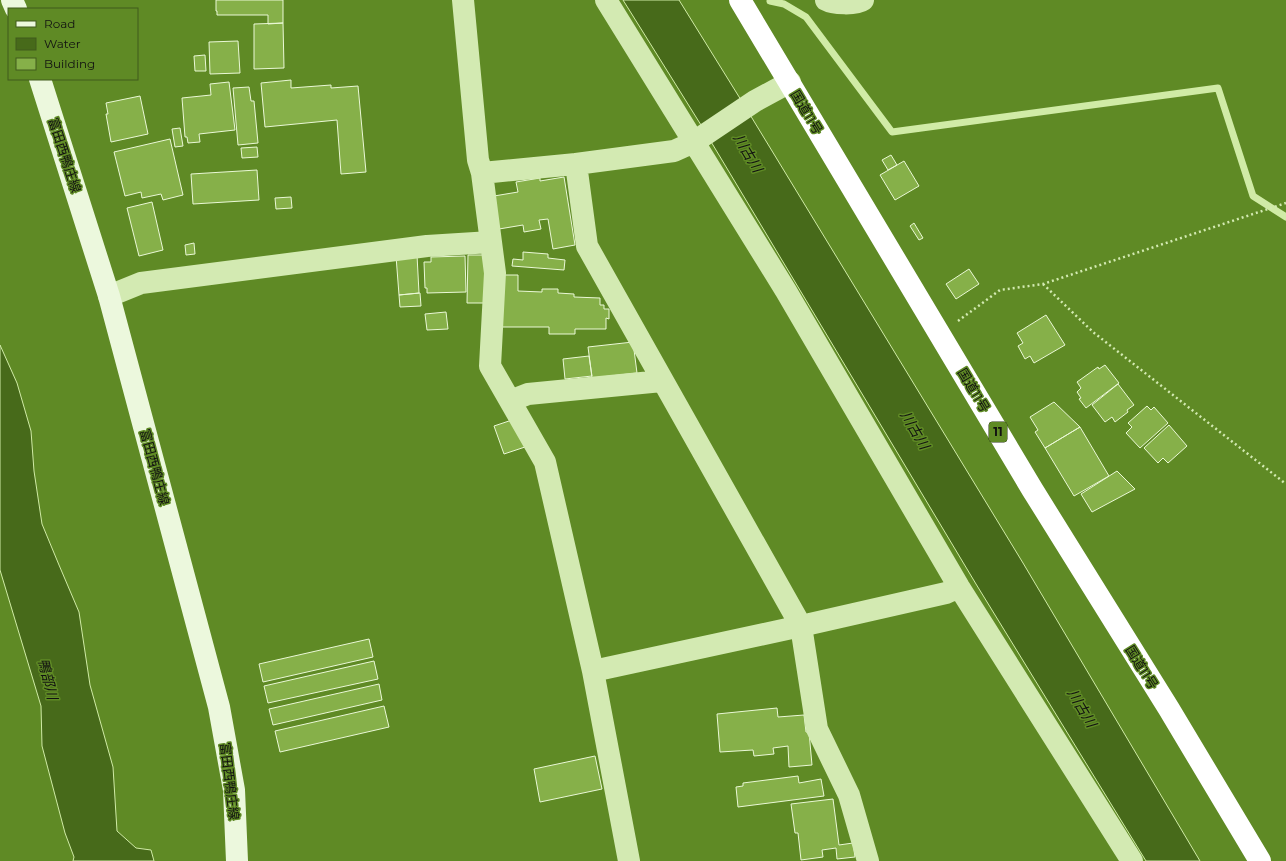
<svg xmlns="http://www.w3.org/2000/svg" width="1286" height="861" font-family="Montserrat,'Noto Sans JP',sans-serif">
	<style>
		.water { fill: #476a1a; stroke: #d0eba6 }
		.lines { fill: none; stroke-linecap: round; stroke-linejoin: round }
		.stream { stroke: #d0eba6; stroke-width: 7 }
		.building { fill: #86b049; stroke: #eaf8d6 }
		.path { stroke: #d3eab2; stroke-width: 2.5; stroke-dasharray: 2 3; stroke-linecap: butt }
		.street { stroke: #d3eab2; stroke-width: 22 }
		.secondary { stroke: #ecf8dd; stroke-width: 22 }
		.highway { stroke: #fff; stroke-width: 22 }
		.labels { text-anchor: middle; stroke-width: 3; stroke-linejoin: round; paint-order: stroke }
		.shield { fill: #5f8a25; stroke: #283517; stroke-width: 1 }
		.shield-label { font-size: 12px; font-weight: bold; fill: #111 }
		.street-label { font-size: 13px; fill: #111; stroke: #5f8a25 }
		.water-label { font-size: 14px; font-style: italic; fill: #111; stroke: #5f8a25 }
	</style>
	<rect width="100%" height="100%" fill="#5f8a25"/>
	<path class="water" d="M623 0H679L741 100 1023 563 1200 861H1146L976 584 701 125Z
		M0 345 17 383 31 431 34 471 42 524 59 565 79 612 90 685 113 767 117 831 136 848 151 850 154 861H73L74 857 65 833 42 746 41 706 0 570Z"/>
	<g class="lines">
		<path class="stream" d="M770 1 784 4 806 17 892 132 1218 88 1253 196 1286 217"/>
	</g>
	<path class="building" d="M216 0H283V23L268 24V15H217V11H216Z
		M283 23 284 68 254 69V24Z
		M238 41 240 73 210 74 209 42Z
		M205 55 206 71H195L194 56Z
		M291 80V88L331 85V88L358 86 366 172 341 174 337 120 265 127 261 83Z
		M229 82 235 130 199 134 200 142 188 143 187 137H185L182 98 211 95 210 84Z
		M249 87 251 101H254L258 143 238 145 233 88Z
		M140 96 148 134 111 142 106 114H108L106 103Z
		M180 128 183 146 175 147 172 129Z
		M170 139 183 195 163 200 161 194 142 198 141 192 125 196 114 152Z
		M257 147 258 157 242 158 241 148Z
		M891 155 897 165 888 170 882 160Z
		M904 161 919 186 895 200 880 175Z
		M257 170 259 200 193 204 191 174Z
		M564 177 575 245 553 249 548 219 539 220 541 229 524 232 523 225 499 229 494 196 518 192 516 182 540 178V181Z
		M291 197 292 208 276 209 275 198Z
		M152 202 163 250 139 256 127 208Z
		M914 223 923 238 919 240 910 226Z
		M194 243 195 254 186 255 185 245Z
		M523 252 548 254V258L565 260 564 270 512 266 513 259 523 260Z
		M417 255 419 293 399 295 396 256Z
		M468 255H486L485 303H467Z
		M465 256 466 292 427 293V288H425L424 262H431V257Z
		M969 269 979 284 956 299 946 284Z
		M498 275H518V291L542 292V289H558V293L574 294V297L600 298V305H604V309H609V319L606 318V329H575V334H549V327H497Z
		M420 293 421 306 400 307 399 295Z
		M446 312 448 329 427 330 425 314Z
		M1046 315 1065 345 1034 363 1030 356 1025 359 1018 346 1023 343 1017 333Z
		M633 342 637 373 592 378 588 347Z
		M589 356 592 376 565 379 563 359Z
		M1105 365 1119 383 1086 408 1079 399 1081 398 1077 392 1081 388 1077 382 1098 367 1099 369Z
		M1118 384 1134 405 1127 410 1128 412 1115 422 1112 417 1105 422 1092 405Z
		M1054 402 1080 427 1045 448 1035 432 1038 430 1030 417Z
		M1147 406 1151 410 1154 407 1168 423 1140 448 1126 433 1132 427 1128 423Z
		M515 419 525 447 504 454 494 426Z
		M1169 425 1187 446 1168 463 1163 458 1158 463 1144 448Z
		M1080 427 1109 476 1074 496 1045 448Z
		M1117 471 1135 489 1092 512 1081 494Z
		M369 639 373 657 263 682 259 664Z
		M374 661 378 679 268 703 264 686Z
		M379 684 382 700 273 725 269 709Z
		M384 706 389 727 280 752 275 731Z
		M777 708 778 717 804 715 806 732H809L812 765 789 767 788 746 773 748 774 754 754 756 753 750 720 752 717 714Z
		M595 756 602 789 540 802 534 769Z
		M798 776 799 783 821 779 824 796 738 807 736 787 743 786V783Z
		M833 799 839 845 853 843 855 857 837 859 836 848 822 850 823 857 801 860 798 833H795L791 804Z"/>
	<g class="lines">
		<path class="path" d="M1043 284 1093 332 1286 484
			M958 321 1000 290 1043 284 1286 203"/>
		<path class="street" d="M463 0 478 160 482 173 576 164 674 151 694 142 755 101 790 82
			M606 0 786 291 959 587 1132 861
			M826 0C833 4 856 5 863 0
			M576 164 587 246 801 626 817 729 849 795 868 861
			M482 173 495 273 490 366 545 462 593 671 629 861
			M109 296 141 283 427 246 491 242
			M510 401 528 394 662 381
			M593 671 801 626 946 593 959 587"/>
		<path class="secondary" d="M12 0 16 9
			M40 79 109 296 219 707 234 790 237 861"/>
		<path class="highway" d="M740 0 1032 489 1169 709 1260 861"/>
	</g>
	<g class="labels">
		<rect class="shield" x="989" y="422" width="18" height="20" rx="3"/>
		<g class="shield-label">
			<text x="998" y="436">11</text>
		</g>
		<g class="street-label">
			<text transform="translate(807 112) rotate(59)" y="5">国道11号</text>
			<text transform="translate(65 155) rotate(72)" y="5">富田西鴨庄線</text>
			<text transform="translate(974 390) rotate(59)" y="5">国道11号</text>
			<text transform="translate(155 467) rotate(75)" y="5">富田西鴨庄線</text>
			<text transform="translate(1142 667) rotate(58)" y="5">国道11号</text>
			<text transform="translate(230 781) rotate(83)" y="5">富田西鴨庄線</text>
		</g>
		<g class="water-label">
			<text transform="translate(748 153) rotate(59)" y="5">川古川</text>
			<text transform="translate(915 430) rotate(59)" y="5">川古川</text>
			<text transform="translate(48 679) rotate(76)" y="5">鴨部川</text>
			<text transform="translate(1082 708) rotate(59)" y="5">川古川</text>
		</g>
	</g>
	<rect x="8" y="8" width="130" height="72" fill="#5f8a25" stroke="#405a1d"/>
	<rect x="16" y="21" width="20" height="6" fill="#ecf8dd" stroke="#405a1d"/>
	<text x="44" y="28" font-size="12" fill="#111111">Road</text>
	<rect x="16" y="38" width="20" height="12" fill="#476a1a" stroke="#405a1d"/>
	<text x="44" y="48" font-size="12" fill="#111111">Water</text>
	<rect x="16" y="58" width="20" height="12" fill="#86b049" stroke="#405a1d"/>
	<text x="44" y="68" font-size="12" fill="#111111">Building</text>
</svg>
